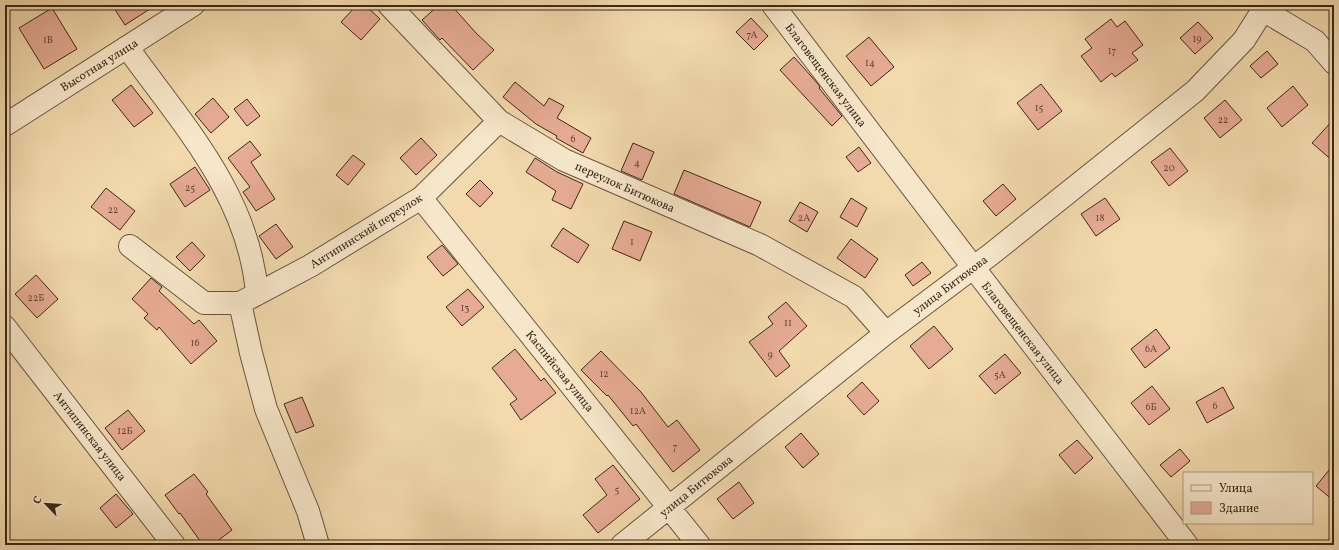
<svg xmlns="http://www.w3.org/2000/svg" width="1339" height="550" font-family="Vollkorn,serif">
	<style>
		.building { fill: #e6ab94; stroke: #3b281c }
		.lines { fill: none; stroke-linecap: round; stroke-linejoin: round }
		.minor-casing { stroke: #695440; stroke-width: 24 }
		.minor { stroke: #f7e7ca; stroke-width: 22 }
		.labels { text-anchor: middle; stroke-width: 3; stroke-linejoin: round; paint-order: stroke }
		.number-label { font-size: 10px; fill: #66493a }
		.street-label { font-size: 12px; fill: #3b281c; stroke: #f7e7ca }
	</style>
	<rect width="100%" height="100%" fill="#f2daad"/>
	<filter id="stains"><feTurbulence type="fractalNoise" baseFrequency=".005" numOctaves="4"/><feColorMatrix values="0 0 0 0 .2 0 0 0 0 .09 0 0 0 0 .02 0 0 0 .5 -.17"/></filter>
	<radialGradient id="worn" r=".72"><stop offset=".6" stop-color="#630" stop-opacity="0"/><stop offset="1" stop-color="#630" stop-opacity=".3"/></radialGradient>
	<path class="building" d="M112 5H156L125 25Z
		M357 5H365L380 19 361 40 341 22Z
		M439 5H451L476 33 494 50 473 70 442 38 440 40 422 20Z
		M52 8 77 49 44 69 19 28Z
		M751 18 768 36 754 50 736 32Z
		M1111 19 1117 27 1125 21 1143 45 1132 53 1138 60 1115 77 1112 73 1101 82 1081 56 1092 48 1085 39Z
		M1198 22 1213 38 1195 54 1180 38Z
		M869 37 894 67 871 86 846 56Z
		M1267 51 1278 64 1261 78 1250 66Z
		M794 57 818 84 820 87 819 88 842 116 832 126 780 70Z
		M515 82 544 106 549 98 564 106 557 118 591 138 583 153 556 138 557 136 536 124 503 97Z
		M1041 84 1062 111 1038 130 1017 103Z
		M131 85 153 113 134 127 112 100Z
		M1293 86 1308 105 1282 127 1267 108Z
		M213 98 229 117 211 133 195 114Z
		M247 99 260 116 247 126 234 109Z
		M1225 100 1242 120 1220 138 1204 118Z
		M1334 119V162L1312 143Z
		M421 138 437 155 416 175 400 158Z
		M250 141 261 155 251 162 275 199 256 211 243 192 250 187 228 158Z
		M633 143 654 152 642 180 621 171Z
		M859 147 871 163 858 172 846 157Z
		M1170 148 1188 171 1169 186 1151 162Z
		M353 155 365 164 348 185 336 175Z
		M535 158 557 172 583 184 571 209 552 200 556 191 526 172Z
		M195 167 210 190 185 207 170 184Z
		M684 170 761 202 750 227 674 194Z
		M480 180 493 193 480 207 466 194Z
		M1003 184 1016 199 996 216 983 201Z
		M106 188 135 211 120 230 91 207Z
		M851 198 867 208 857 227 840 217Z
		M1105 198 1120 219 1096 236 1081 214Z
		M800 202 818 212 807 232 789 221Z
		M624 221 652 232 640 261 612 249Z
		M276 224 293 247 276 259 259 236Z
		M563 228 589 245 578 263 551 246Z
		M851 239 878 259 865 278 837 258Z
		M192 242 205 256 190 271 176 257Z
		M442 245 458 264 443 276 427 257Z
		M922 262 931 273 913 286 905 275Z
		M36 275 58 299 37 318 15 294Z
		M151 278 162 287 159 291 194 324 199 320 217 341 191 364 159 327 157 330 144 318 148 314 132 299Z
		M468 289 484 307 462 326 446 307Z
		M786 302 807 326 779 351 790 366 776 377 749 342 773 324 768 317Z
		M934 326 953 349 929 369 910 346Z
		M1156 329 1170 348 1145 368 1131 349Z
		M515 349 541 381 544 378 556 393 521 420 510 404 517 399 492 368Z
		M601 351 641 392 668 427 677 420 700 450 673 472 636 424 633 426 608 395 607 396 581 370Z
		M1005 354 1021 373 995 394 979 376Z
		M862 382 879 401 864 415 847 396Z
		M1152 386 1170 409 1149 425 1131 403Z
		M1223 387 1234 408 1207 423 1196 402Z
		M302 397 314 426 296 433 284 404Z
		M128 410 145 431 122 450 105 428Z
		M801 433 819 454 803 468 785 447Z
		M1077 440 1093 458 1075 474 1059 455Z
		M1180 449 1190 461 1171 477 1160 465Z
		M1334 464V501L1316 486Z
		M613 465 640 499 598 533 583 515 607 495 595 479Z
		M194 474 208 492 206 494 232 530 212 545H203L180 513 179 514 165 495Z
		M739 482 754 503 733 519 717 499Z
		M116 494 133 514 116 528 100 508Z"/>
	<g class="lines">
		<g class="minor-casing">
			<path id="minor" d="M389 5 499 121 564 160 760 245 854 297 886 333
				M773 5 973 267 1187 545
				M1260 5 1263 10 1315 41 1334 63
				M127 47C182 124 249 195 257 294
				M5 125 193 5
				M421 198 699 545
				M130 246 204 303H240
				M5 327 174 545
				M318 545 308 511 266 409 251 353 240 303 310 266 421 198 499 121
				M622 545 886 333 990 255 1195 91 1244 40 1263 10"/>
		</g>
		<use href="#minor" class="minor"/>
	</g>
	<g class="labels">
		<g class="number-label">
			<text x="752" y="38">7А</text>
			<text x="1197" y="42">19</text>
			<text x="48" y="43">1В</text>
			<text x="1112" y="54">17</text>
			<text x="870" y="66">14</text>
			<text x="1039" y="111">15</text>
			<text x="1223" y="123">22</text>
			<text x="573" y="142">6</text>
			<text x="637" y="166">4</text>
			<text x="1169" y="171">20</text>
			<text x="190" y="191">25</text>
			<text x="113" y="213">22</text>
			<text x="804" y="221">2А</text>
			<text x="1100" y="221">18</text>
			<text x="632" y="245">1</text>
			<text x="36" y="301">22Б</text>
			<text x="465" y="311">13</text>
			<text x="788" y="326">11</text>
			<text x="195" y="346">16</text>
			<text x="1151" y="352">6А</text>
			<text x="770" y="358">9</text>
			<text x="604" y="377">12</text>
			<text x="1000" y="378">5А</text>
			<text x="1215" y="409">6</text>
			<text x="1151" y="410">6Б</text>
			<text x="638" y="414">12А</text>
			<text x="125" y="434">12Б</text>
			<text x="675" y="450">7</text>
			<text x="617" y="493">5</text>
		</g>
		<g class="street-label">
			<text transform="translate(99 65) rotate(-32)" y="4">Высотная улица</text>
			<text transform="translate(826 75) rotate(53)" y="4">Благовещенская улица</text>
			<text transform="translate(625 187) rotate(24)" y="4">переулок Битюкова</text>
			<text transform="translate(366 231) rotate(-32)" y="4">Антипинский переулок</text>
			<text transform="translate(950 285) rotate(-37)" y="4">улица Битюкова</text>
			<text transform="translate(1023 333) rotate(52)" y="4">Благовещенская улица</text>
			<text transform="translate(560 371) rotate(51)" y="4">Каспийская улица</text>
			<text transform="translate(90 436) rotate(52)" y="4">Антипинская улица</text>
			<text transform="translate(696 486) rotate(-39)" y="4">улица Битюкова</text>
		</g>
	</g>
	<rect width="1339" height="550" fill="none" stroke="#f2daad" stroke-width="20"/>
	<rect x="6" y="6" width="1327" height="538" fill="none" stroke="#3b281c" stroke-width="2"/>
	<rect x="10" y="10" width="1319" height="530" fill="none" stroke="#3b281c"/>
	<rect x="1183" y="472" width="130" height="52" fill="#f7e7ca" stroke="#ac9b84"/>
	<rect x="1191" y="485" width="20" height="6" fill="#f7e7ca" stroke="#ac9b84"/>
	<text x="1219" y="492" font-size="12" fill="#3b281c">Улица</text>
	<rect x="1191" y="502" width="20" height="12" fill="#e6ab94" stroke="#ac9b84"/>
	<text x="1219" y="512" font-size="12" fill="#3b281c">Здание</text>
	<g transform="translate(46 504) rotate(295)" stroke="#f7e7ca" stroke-width="3" paint-order="stroke">
	<path d="M0-3L7 15L0 10L-7 15Z" fill="#3b281c"/>
	<text y="-6" font-size="11" font-weight="bold" text-anchor="middle" fill="#3b281c">С</text>
	</g>
	<rect width="100%" height="100%" filter="url(#stains)"/>
	<rect width="100%" height="100%" fill="url(#worn)"/>
</svg>
